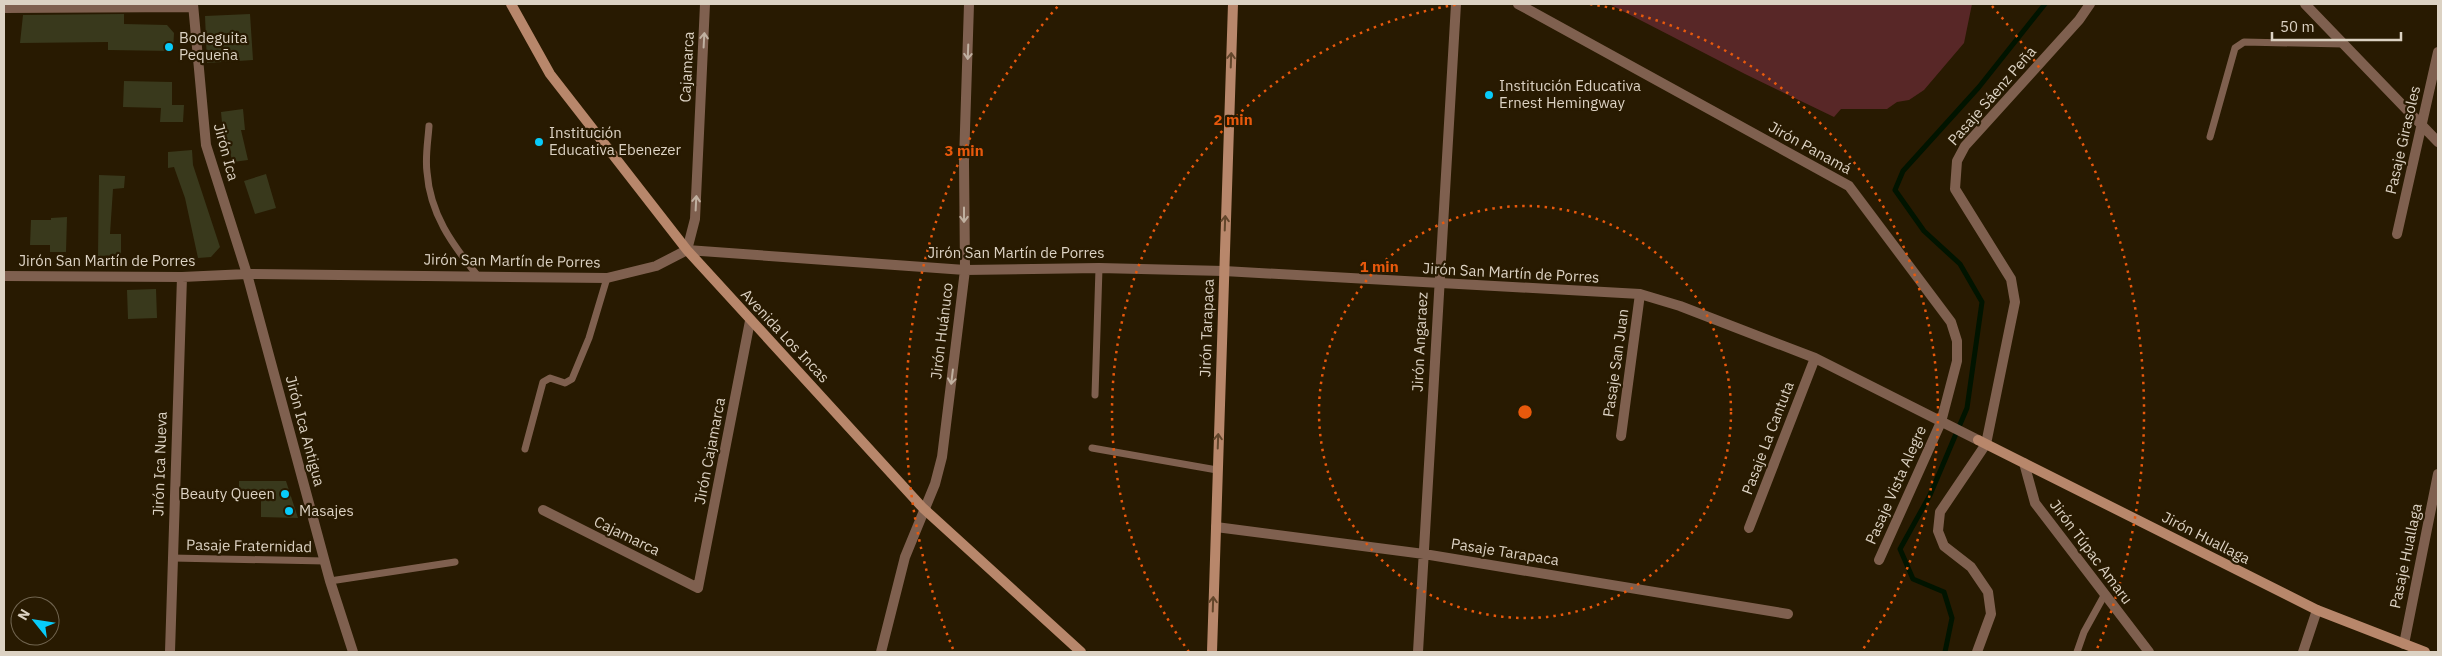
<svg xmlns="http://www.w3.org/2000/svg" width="2442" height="656" font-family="'IBM Plex Sans',sans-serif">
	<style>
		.green { fill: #582727 }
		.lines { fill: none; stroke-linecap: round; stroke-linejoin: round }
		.stream { stroke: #011400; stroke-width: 5 }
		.building { fill: #39391c }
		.lane { stroke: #7f604f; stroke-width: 7 }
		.street { stroke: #7f604f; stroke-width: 10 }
		.secondary { stroke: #b8876b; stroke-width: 10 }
		.oneway { stroke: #c0b0a0 }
		.oneway2 { stroke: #62462b }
		.ring { fill: none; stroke: #e8590c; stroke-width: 2.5; stroke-dasharray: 2.5 5 }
		.poi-dot { fill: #08cbfa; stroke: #281a01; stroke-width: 2 }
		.labels { text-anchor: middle; stroke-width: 4.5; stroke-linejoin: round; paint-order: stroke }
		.poi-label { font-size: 15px; fill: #dcd2c3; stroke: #281a01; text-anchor: start }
		.street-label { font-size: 15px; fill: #dcd2c3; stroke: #281a01 }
		.centre { fill: #e8590c; stroke: #281a01; stroke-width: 2.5 }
		.ring-label { font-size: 15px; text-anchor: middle; font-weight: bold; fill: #e8590c; stroke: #281a01; stroke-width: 4.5; stroke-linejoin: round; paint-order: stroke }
	</style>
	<rect width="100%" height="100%" fill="#281a01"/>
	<path class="green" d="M1609 4H1972L1964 43 1924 90 1909 100 1897 102 1887 109H1841L1834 117 1745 74Z"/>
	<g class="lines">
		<path class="stream" d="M1945 652 1952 618 1944 592 1913 579 1900 549 1930 495 1967 408 1982 302 1960 264 1924 231 1895 190 1903 171 1979 87 2045 4"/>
	</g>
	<path class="building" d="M124 14V24L167 25 174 33 173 51 108 50V42L20 43 23 15Z
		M250 14 253 60 207 63 205 16Z
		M124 81 172 82V105H184L183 122H160L161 108 123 107Z
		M243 109 245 130H241L248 160 233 162 223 133 221 112Z
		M192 150 193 165 220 247 211 257 198 258 185 198 174 167 168 168V152Z
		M266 174 276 208 255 214 244 181Z
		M99 175 125 176 124 188 113 189 110 234H121V255L98 256Z
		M67 217 66 252H50V245H30L31 220H51V218Z
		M156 289 157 318 128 319 127 290Z
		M239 481H286L298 518 261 517V500H239Z"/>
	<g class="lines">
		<path class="lane" d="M429 126C428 141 425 157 427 172 430 214 452 244 477 275
			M2210 137 2235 48 2244 42 2344 44
			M1095 395 1099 268
			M1092 448 1217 470
			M525 449 543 382 550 378 565 383 572 379 589 338 607 278
			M172 558 325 561
			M330 581 455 562
			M2077 652 2084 632 2105 594"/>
		<path class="street" d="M193 4 206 145 247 274 330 581 353 652
			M1518 4 1849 186 1951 322 1957 341V361L1941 422 1879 560
			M2305 4 2438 142
			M4 8 193 7
			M2397 234 2438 52
			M687 250 695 219 705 4
			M4 276 182 277 247 274 607 278 656 266 687 250 965 270 1099 268 1224 271 1640 294 1680 306 1815 358 1978 440
			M1621 436 1640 294
			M2024 463 2035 503 2149 652
			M543 510 698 588 750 321
			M1216 527 1424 554 1788 614
			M1749 528 1815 358
			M2404 644 2438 474
			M170 652 182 277
			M881 652 905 557 935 484 942 457 965 270 964 161 969 4
			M1418 652 1456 4
			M1977 652 1991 614 1988 592 1971 567 1944 546 1938 531 1940 512 1986 444 2015 302 2011 279 1955 189 1957 161 1965 146 2079 20 2090 4
			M2303 652 2317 610"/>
		<path class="secondary" d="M511 4 550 74 687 250 923 508 1081 652
			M1978 440 2317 610 2425 652
			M1212 652 1233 4"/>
	</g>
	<defs><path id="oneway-shaft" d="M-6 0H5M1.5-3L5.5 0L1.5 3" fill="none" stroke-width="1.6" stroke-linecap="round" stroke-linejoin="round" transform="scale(1.25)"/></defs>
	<g class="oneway">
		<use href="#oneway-shaft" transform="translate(704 40) rotate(-87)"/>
		<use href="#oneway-shaft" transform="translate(968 52) rotate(92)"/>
		<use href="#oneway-shaft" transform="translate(696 203) rotate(-87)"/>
		<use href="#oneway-shaft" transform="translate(964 215) rotate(90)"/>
		<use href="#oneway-shaft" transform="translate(952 377) rotate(97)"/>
	</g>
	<g class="oneway2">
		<use href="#oneway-shaft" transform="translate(1231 60) rotate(-88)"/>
		<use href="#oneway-shaft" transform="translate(1225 223) rotate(-88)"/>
		<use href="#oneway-shaft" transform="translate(1218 441) rotate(-88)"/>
		<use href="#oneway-shaft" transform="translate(1213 604) rotate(-88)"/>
	</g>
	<g class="ring">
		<circle cx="1525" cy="412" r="206"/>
		<path d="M1189 652A413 413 0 0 1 1460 4M1590 4A413 413 0 0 1 1861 652"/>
		<path d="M953 649A619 619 0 0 1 1058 6M1992 6A619 619 0 0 1 2097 649"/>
	</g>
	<g class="poi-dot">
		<circle cx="169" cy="47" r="5"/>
		<circle cx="1489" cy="95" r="5"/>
		<circle cx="539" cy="142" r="5"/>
		<circle cx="285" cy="494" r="5"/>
		<circle cx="289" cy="511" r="5"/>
	</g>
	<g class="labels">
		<g class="poi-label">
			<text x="179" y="43">Bodeguita<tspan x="179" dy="17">Pequeña</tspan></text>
			<text x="1499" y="91">Institución Educativa<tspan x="1499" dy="17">Ernest Hemingway</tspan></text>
			<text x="549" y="138">Institución<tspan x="549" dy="17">Educativa Ebenezer</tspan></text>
			<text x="275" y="499" text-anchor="end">Beauty Queen</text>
			<text x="299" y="516">Masajes</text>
		</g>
		<g class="street-label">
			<text transform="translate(687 67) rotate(-87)" y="5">Cajamarca</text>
			<text transform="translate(1992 96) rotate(-49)" y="5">Pasaje Sáenz Peña</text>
			<text transform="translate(2403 140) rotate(-77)" y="5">Pasaje Girasoles</text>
			<text transform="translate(1810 148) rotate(29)" y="5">Jirón Panamá</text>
			<text transform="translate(226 152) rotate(75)" y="5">Jirón Ica</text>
			<text x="1016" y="258">Jirón San Martín de Porres</text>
			<text x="107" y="266">Jirón San Martín de Porres</text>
			<text transform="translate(512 261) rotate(1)" y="5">Jirón San Martín de Porres</text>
			<text transform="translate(1511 273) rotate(3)" y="5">Jirón San Martín de Porres</text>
			<text transform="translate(1207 328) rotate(-88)" y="5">Jirón Tarapaca</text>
			<text transform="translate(942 331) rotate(-83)" y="5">Jirón Huánuco</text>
			<text transform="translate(785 336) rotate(47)" y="5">Avenida Los Incas</text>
			<text transform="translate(1420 342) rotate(-87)" y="5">Jirón Angaraez</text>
			<text transform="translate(1616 363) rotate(-82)" y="5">Pasaje San Juan</text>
			<text transform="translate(305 431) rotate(75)" y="5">Jirón Ica Antigua</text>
			<text transform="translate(1768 438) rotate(-69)" y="5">Pasaje La Cantuta</text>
			<text transform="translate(710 451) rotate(-79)" y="5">Jirón Cajamarca</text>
			<text transform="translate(160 464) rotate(-88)" y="5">Jirón Ica Nueva</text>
			<text transform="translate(1896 485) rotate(-66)" y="5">Pasaje Vista Alegre</text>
			<text transform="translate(627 536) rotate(26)" y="5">Cajamarca</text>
			<text transform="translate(2206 538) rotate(27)" y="5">Jirón Huallaga</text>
			<text transform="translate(249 546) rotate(1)" y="5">Pasaje Fraternidad</text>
			<text transform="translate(1505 552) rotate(9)" y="5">Pasaje Tarapaca</text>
			<text transform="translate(2091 552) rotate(53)" y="5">Jirón Túpac Amaru</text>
			<text transform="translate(2406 556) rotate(-78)" y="5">Pasaje Huallaga</text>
		</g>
	</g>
	<circle cx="1525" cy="412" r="8" class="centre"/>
	<g class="ring-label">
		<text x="1233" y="125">2 min</text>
		<text x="964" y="156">3 min</text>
		<text x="1379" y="272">1 min</text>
	</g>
	<rect width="2442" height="656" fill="none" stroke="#dcd2c3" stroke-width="10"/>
	<g transform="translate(35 621) rotate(300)"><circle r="24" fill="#281a01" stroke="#70644f"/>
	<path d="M0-4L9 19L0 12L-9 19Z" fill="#08cbfa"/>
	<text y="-8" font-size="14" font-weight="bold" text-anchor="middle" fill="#dcd2c3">N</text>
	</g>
	<path d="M2272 32v8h129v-8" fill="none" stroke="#dcd2c3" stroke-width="2.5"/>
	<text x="2280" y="32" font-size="15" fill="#dcd2c3" stroke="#281a01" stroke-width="4" paint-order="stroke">50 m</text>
</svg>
